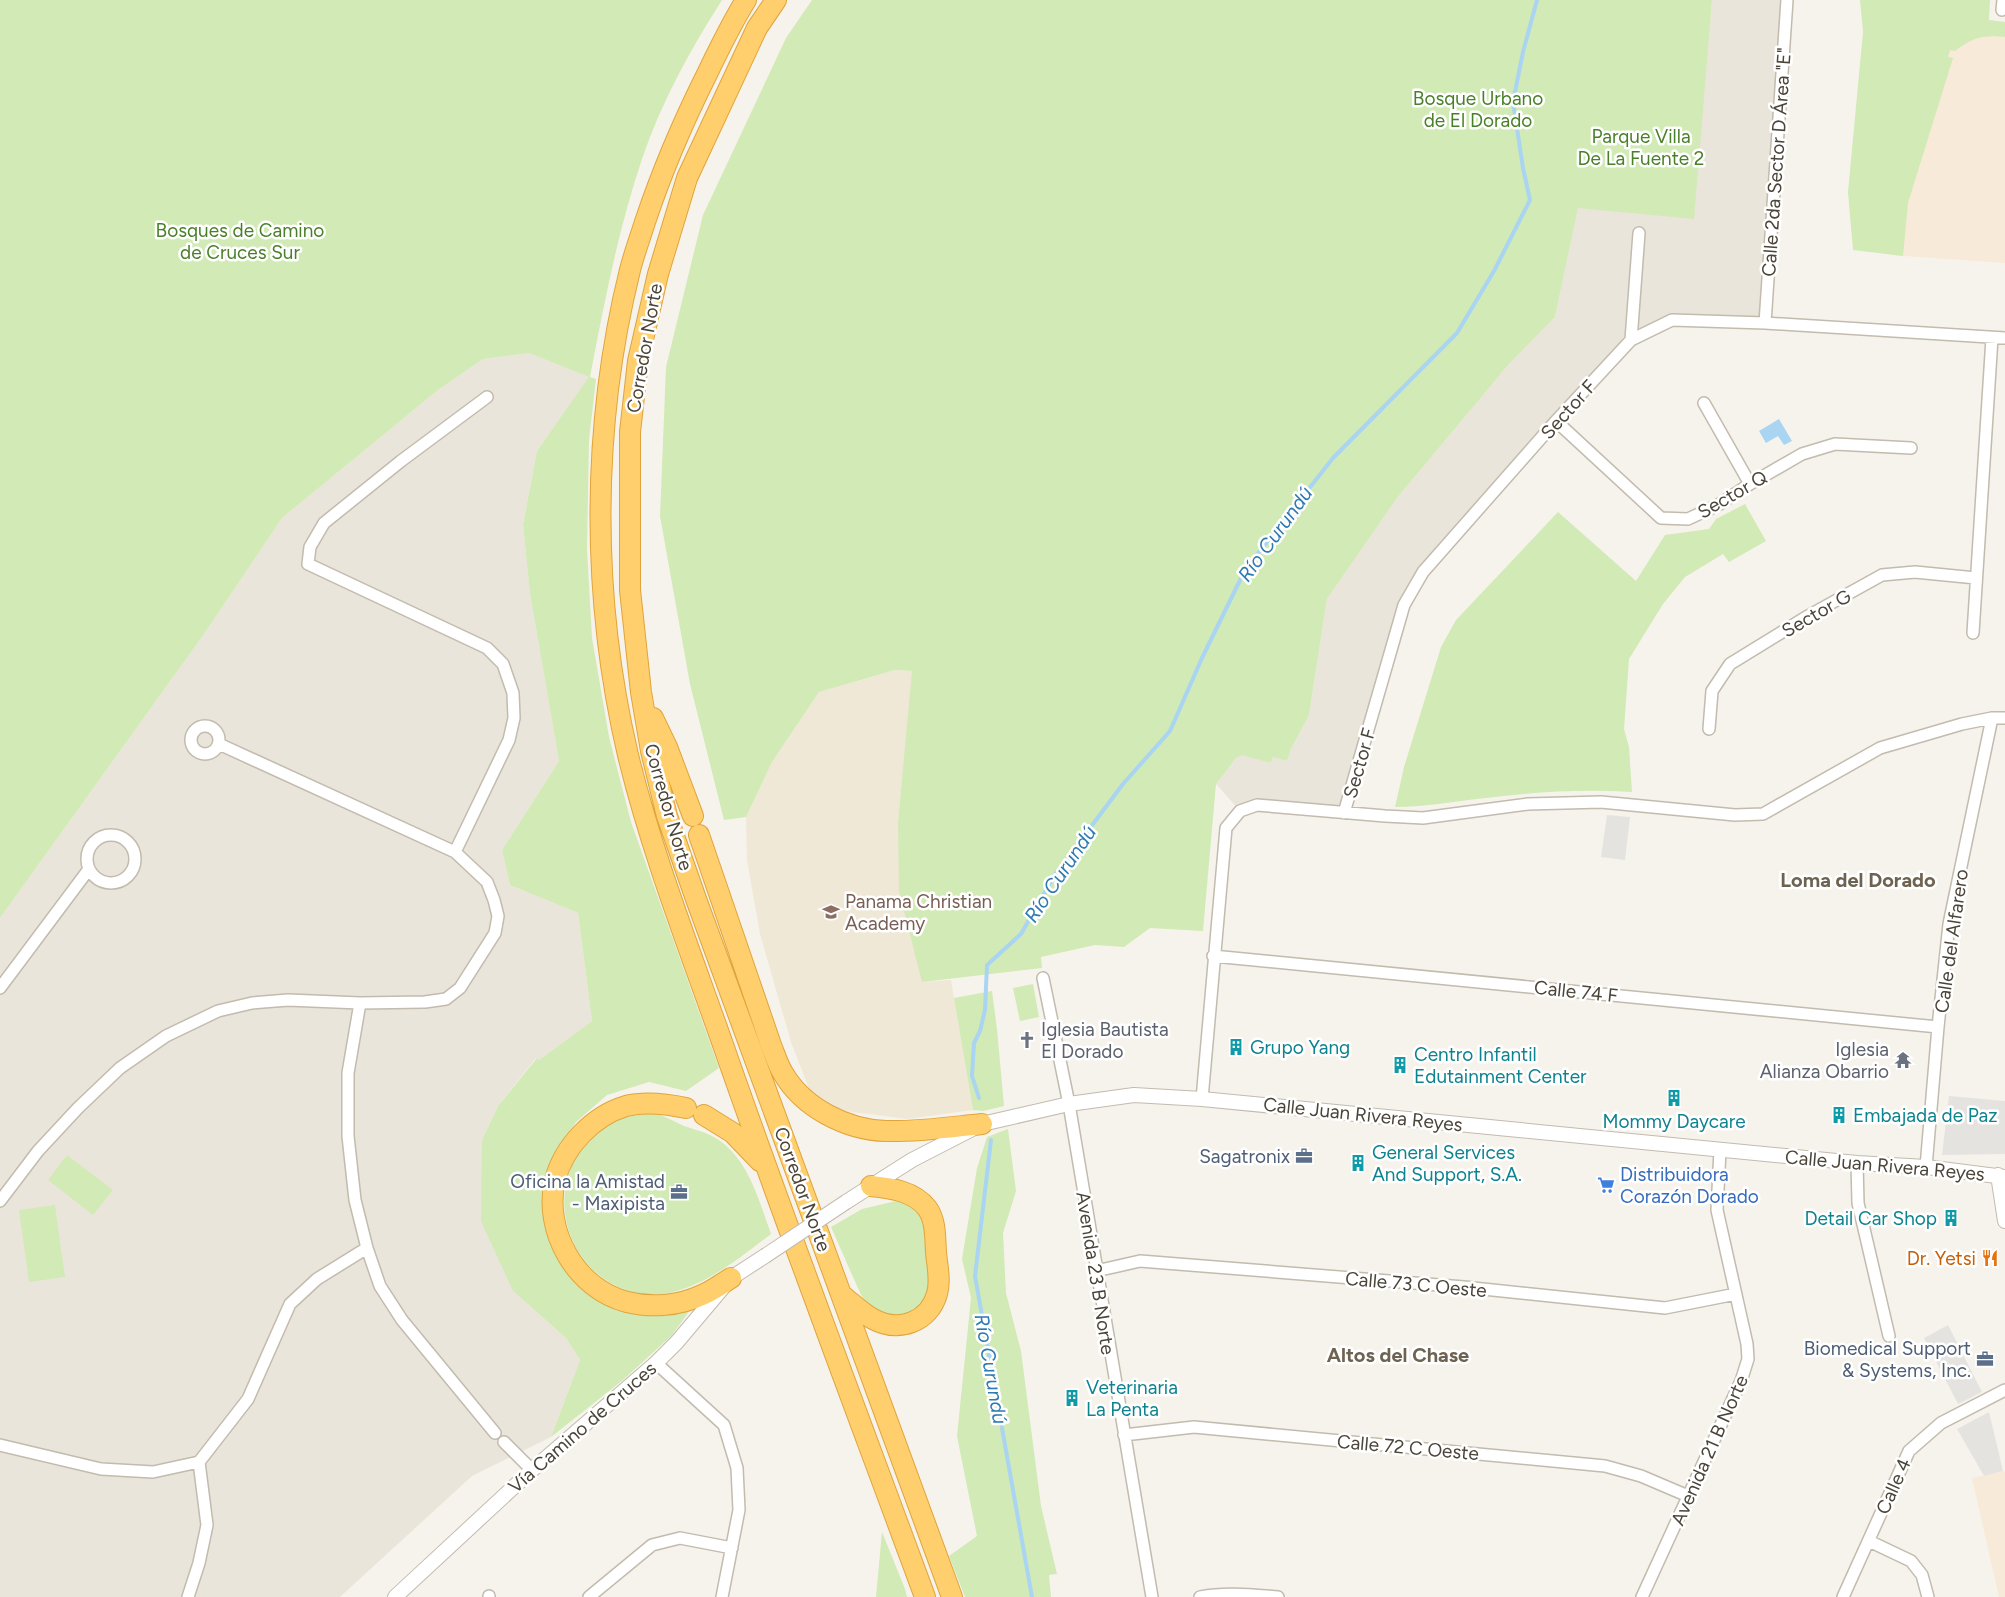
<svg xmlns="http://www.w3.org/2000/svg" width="2005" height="1597" font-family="Figtree,sans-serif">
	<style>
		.residential { fill: #eae5da }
		.commercial { fill: #f7ead8 }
		.education { fill: #efe8d6 }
		.green { fill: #d2eab5 }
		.parking { fill: #e5e3e0 }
		.water { fill: #a9d4f2 }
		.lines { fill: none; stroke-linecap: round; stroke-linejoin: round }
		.stream { stroke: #a9d4f2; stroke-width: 4 }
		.minor-casing { stroke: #c2bbae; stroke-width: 14 }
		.tertiary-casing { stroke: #c2bbae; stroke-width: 16 }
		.motorway-casing { stroke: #e0a43c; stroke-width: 22 }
		.minor { stroke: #fff; stroke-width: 11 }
		.tertiary { stroke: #fff; stroke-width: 14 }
		.motorway { stroke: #ffcf6e; stroke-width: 20 }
		.tertiary-bridge-casing { stroke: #c2bbae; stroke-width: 16; stroke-linecap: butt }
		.tertiary-bridge { stroke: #fff; stroke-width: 14 }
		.labels { text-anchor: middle; stroke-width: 5; stroke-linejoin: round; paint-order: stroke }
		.park-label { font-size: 19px; fill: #4a7f2a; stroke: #fff }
		.street-label { font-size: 19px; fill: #4b4439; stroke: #fff }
		.education-label { font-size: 19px; fill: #785e54; stroke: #fff; text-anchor: start }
		.worship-label { font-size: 19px; fill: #5b616d; stroke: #fff; text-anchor: start }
		.culture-label { font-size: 19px; fill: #0d838f; stroke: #fff; text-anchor: start }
		.service-label { font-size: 19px; fill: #4e5e75; stroke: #fff; text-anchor: end }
		.shop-label { font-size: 19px; fill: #366cbe; stroke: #fff; text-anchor: start }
		.food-label { font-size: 19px; fill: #c56008; stroke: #fff; text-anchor: end }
		.water-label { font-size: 20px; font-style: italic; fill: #2e7ab2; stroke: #fff }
		.neighbourhood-label { font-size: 20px; font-weight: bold; fill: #6e6250; stroke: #fff }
	</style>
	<rect width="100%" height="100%" fill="#f6f3ec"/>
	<path class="residential" d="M1712 0H1787L1765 323 1672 320 1631 340 1423 572 1404 605 1344 813 1257 805 1240 811 1216 784 1236 758 1242 754 1271 763 1273 757 1287 761 1291 749 1309 715 1327 599 1397 498 1509 364 1555 317 1578 207 1706 61Z
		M529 353 590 377 537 451 523 523 530 594 559 761 502 850 510 885 578 913 592 1021 539 1060 536 1058 498 1106 482 1140 513 1291 566 1338 580 1360 551 1437 472 1476 340 1597H0V918L204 634 282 518 438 390 483 359Z"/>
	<path class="commercial" d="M2005 22V263L1890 255 1950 43Z
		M2005 1471V1597H1999L1972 1478Z"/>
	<path class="education" d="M895 670 913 671 898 822 922 982 951 980 973 1110 907 1119 844 1111 811 1094 791 1042 760 934 747 860 746 817 772 762 819 692Z"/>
	<path class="green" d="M0 0H722C690 50 661 103 642 159 618 230 604 304 590 377L596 379 589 440 587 549 592 638 609 737 631 822 719 1068 686 1091 649 1082 607 1095 576 1122 556 1152 553 1227 608 1299 696 1302 672 1335 623 1380 551 1437 580 1360 566 1338 513 1291 481 1221 482 1140 498 1106 537 1058 539 1060 592 1021 578 913 510 885 502 850 559 761 530 594 523 524 537 451 589 377 529 353 483 359 438 390 282 518 204 634 0 918Z
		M812 0H1712L1694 219 1578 208 1555 317 1509 364 1397 498 1327 599 1309 715 1291 749 1287 761 1273 757 1271 763 1242 755 1236 758 1216 784 1203 931 1150 928 1124 947 1095 945 1041 957 1042 968 922 982 899 891 898 822 912 671 895 670 819 692 772 762 746 817 724 820 690 684 660 516 666 367 703 215 786 38Z
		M1860 0H1990L1989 20 2005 22V37C1983 35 1973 37 1955 51L1950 50 1948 57 1953 58 1908 203 1903 256 1853 250 1848 192 1863 32Z
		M1745 504 1766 541 1729 562 1723 554 1685 577 1663 604 1629 659 1624 729 1629 747 1632 792C1583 789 1534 792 1486 798 1455 801 1426 807 1395 807L1404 767 1441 647 1456 620 1558 512 1636 581 1665 535 1709 529 1716 519Z
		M1033 984 1039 1017 1020 1021 1013 988Z
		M992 991 997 1029 1004 1106 983 1111 973 1110 954 998Z
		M652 1113C664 1115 673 1121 684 1126 692 1129 702 1131 710 1135 747 1153 758 1198 771 1234 738 1259 699 1292 655 1295 639 1296 623 1290 609 1282 549 1245 549 1156 612 1123 624 1116 638 1115 652 1113Z
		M1008 1129 1016 1191 1003 1233 1006 1293 1021 1351 1041 1506 1057 1574 1049 1575 1051 1597H965L949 1556 977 1536 957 1436 971 1298 962 1259 977 1168 987 1137Z
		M67 1155 113 1190 93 1215 48 1180Z
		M896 1201C906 1202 919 1208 923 1219 926 1227 926 1237 927 1246 931 1277 936 1313 894 1316 880 1316 868 1307 861 1295L831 1227 862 1209Z
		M55 1205 65 1277 29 1282 19 1210Z
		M882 1532 905 1589 907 1597H876Z"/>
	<path class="parking" d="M1607 815 1630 817 1625 860 1601 857Z
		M1949 1096 2005 1101V1154L1942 1155Z
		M1948 1325 1982 1392 1958 1404 1924 1338Z
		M1989 1412 2003 1471 1984 1476 1957 1429Z"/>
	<path class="water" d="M1779 419 1792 441 1784 445 1778 436 1766 443 1759 431Z"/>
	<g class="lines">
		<path class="stream" d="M979 1098 972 1076 974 1043 980 1031 985 1010 987 965 1021 934 1054 876 1123 784 1170 731 1202 658 1245 570 1333 458 1457 333 1494 271 1530 200 1523 168 1513 102 1523 52 1537 0
			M991 1140 975 1276 1032 1597"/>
		<g class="minor-casing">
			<path id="minor" d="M2002 10 2003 0
				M1765 323 1787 0
				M1631 340 1639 233
				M1704 403 1750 484
				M1556 421 1661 518 1688 519 1718 505 1750 484 1802 454 1835 444 1911 448
				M1973 633 1992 338
				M191 740a14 14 0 1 1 28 0a14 14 0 1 1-28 0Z
				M1709 729 1712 691 1730 664 1808 616 1882 575 1915 572 1976 578
				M1344 813 1404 605 1423 572 1556 421 1631 340 1672 320 1765 323 2005 338
				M87 859a24 24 0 1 1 48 0a24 24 0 1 1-48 0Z
				M455 852 509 740 514 718 513 693 503 664 487 648 308 564 310 547 324 523 401 461 487 397
				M1213 956 1938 1027
				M1043 978 1069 1104 1152 1597
				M0 988 89 869
				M360 1003 348 1073V1136L355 1200 367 1248
				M1202 1099 1226 828 1240 811 1257 805 1385 816 1423 818 1528 804 1601 802 1735 815 1763 814 1880 748 1962 724 1992 718H2005
				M1857 1163 1858 1203 1889 1336
				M1926 1167 1938 1027 1949 924 1992 718
				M0 1201 38 1151 78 1108 120 1068 166 1036 218 1011 252 1003 288 1000 360 1003 425 1002 446 999 460 988 495 933 498 916 494 900 487 882 455 852 219 744
				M1096 1271 1140 1261 1464 1287 1665 1308 1736 1294
				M656 1363 724 1425 737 1468 739 1510 722 1597
				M1124 1435 1194 1427 1605 1466 1641 1476 1688 1496
				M504 1442 532 1470
				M0 1445 101 1469 153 1472 199 1462 248 1399 290 1304 317 1279 367 1248 380 1286 402 1320 495 1433
				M1869 1541 1911 1561 1922 1575 1928 1597
				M489 1596V1597
				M188 1597 199 1563 207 1525 199 1462
				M589 1597 652 1545 680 1538 732 1548
				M1200 1597C1226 1592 1252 1595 1278 1597
				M1642 1597 1741 1381 1748 1359 1747 1344 1717 1210 1720 1150
				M1843 1597 1909 1451 1941 1423 2005 1390"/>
		</g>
		<g class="tertiary-casing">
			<path id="tertiary" d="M1998 1175 2005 1221
				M846 1202 912 1160 982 1124 1069 1104 1134 1095 1202 1099 1857 1163 1926 1167 2005 1177
				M395 1597 532 1470 656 1363 677 1342 731 1278 765 1256"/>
		</g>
		<g class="motorway-casing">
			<path id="motorway" d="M746 0C731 24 719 49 707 74 683 122 662 171 645 222 640 238 634 254 630 270 591 427 591 597 628 755 653 858 693 958 728 1059 791 1239 859 1418 925 1597
				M776 0 757 28 687 178 658 274 638 361 630 432V590L641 692 651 751 667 816 696 899 952 1597
				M653 718 667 747 693 816
				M699 835 771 1045C775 1055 778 1065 783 1073 803 1108 847 1130 886 1131 918 1132 951 1127 982 1124
				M686 1108C667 1104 646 1101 626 1106 593 1116 564 1146 555 1180 543 1231 576 1289 627 1302 651 1308 679 1306 702 1295 712 1291 721 1284 731 1278
				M704 1115 733 1133 760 1161
				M843 1296C853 1304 862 1313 873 1319 899 1333 929 1322 937 1294 941 1280 937 1265 936 1252 935 1237 936 1220 927 1208 914 1191 890 1188 871 1186"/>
		</g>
		<use href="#minor" class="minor"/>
		<use href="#tertiary" class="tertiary"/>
		<use href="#motorway" class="motorway"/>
		<g class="tertiary-bridge-casing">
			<path id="tertiary-bridge" d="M765 1256 846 1202"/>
		</g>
		<use href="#tertiary-bridge" class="tertiary-bridge"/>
	</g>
	<defs>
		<g id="school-bare" transform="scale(1.35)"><path d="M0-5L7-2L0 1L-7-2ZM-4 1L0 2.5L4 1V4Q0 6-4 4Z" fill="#8d6e63" stroke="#fff" stroke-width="2.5" paint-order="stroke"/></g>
		<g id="church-bare" transform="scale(1.35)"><path d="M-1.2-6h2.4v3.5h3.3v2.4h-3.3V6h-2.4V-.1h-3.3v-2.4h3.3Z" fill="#6b7280" stroke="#fff" stroke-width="2.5" paint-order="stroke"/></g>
		<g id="building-bare" transform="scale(1.35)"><path d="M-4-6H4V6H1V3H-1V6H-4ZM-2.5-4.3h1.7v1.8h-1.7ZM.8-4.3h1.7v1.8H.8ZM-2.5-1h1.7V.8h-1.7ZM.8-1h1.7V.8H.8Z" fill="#0f9aa8" stroke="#fff" stroke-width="2.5" paint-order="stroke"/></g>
		<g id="temple-bare" transform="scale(1.35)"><path d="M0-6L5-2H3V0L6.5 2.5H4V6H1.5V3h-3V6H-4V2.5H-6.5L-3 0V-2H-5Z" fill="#6b7280" stroke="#fff" stroke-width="2.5" paint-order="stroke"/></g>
		<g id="office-bare" transform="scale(1.35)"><path d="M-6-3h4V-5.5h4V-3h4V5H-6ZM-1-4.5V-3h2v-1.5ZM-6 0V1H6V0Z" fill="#5c6f8a" stroke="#fff" stroke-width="2.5" paint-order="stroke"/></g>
		<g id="supermarket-bare" transform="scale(1.35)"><path d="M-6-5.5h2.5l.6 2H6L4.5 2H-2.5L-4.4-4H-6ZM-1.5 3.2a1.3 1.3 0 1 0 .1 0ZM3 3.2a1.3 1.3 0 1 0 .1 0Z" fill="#3f7fe0" stroke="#fff" stroke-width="2.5" paint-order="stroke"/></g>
		<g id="restaurant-bare" transform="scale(1.35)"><path d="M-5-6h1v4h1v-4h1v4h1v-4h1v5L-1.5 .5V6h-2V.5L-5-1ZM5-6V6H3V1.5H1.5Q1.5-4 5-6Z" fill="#e8710a" stroke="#fff" stroke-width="2.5" paint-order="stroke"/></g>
	</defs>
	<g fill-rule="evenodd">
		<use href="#school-bare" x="831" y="912"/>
		<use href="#church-bare" x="1027" y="1040"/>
		<use href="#building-bare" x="1236" y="1047"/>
		<use href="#temple-bare" x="1903" y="1060"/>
		<use href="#building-bare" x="1400" y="1065"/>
		<use href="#building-bare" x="1674" y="1098"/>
		<use href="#building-bare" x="1839" y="1115"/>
		<use href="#office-bare" x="1304" y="1156"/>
		<use href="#building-bare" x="1358" y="1163"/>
		<use href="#supermarket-bare" x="1606" y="1185"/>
		<use href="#office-bare" x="679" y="1192"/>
		<use href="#building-bare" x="1951" y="1218"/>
		<use href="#restaurant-bare" x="1990" y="1258"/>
		<use href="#office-bare" x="1985" y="1359"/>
		<use href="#building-bare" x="1072" y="1398"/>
	</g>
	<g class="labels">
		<g class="park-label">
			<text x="1478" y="105">Bosque Urbano<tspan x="1478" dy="22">de El Dorado</tspan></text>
			<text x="1641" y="143">Parque Villa<tspan x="1641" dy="22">De La Fuente 2</tspan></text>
			<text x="240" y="237">Bosques de Camino<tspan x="240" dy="22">de Cruces Sur</tspan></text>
		</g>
		<g class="street-label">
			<text transform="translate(1776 162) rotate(-86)" y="7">Calle 2da Sector D Área "E"</text>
			<text transform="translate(644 348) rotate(-80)" y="7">Corredor Norte</text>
			<text transform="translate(1568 409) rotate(-48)" y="7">Sector F</text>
			<text transform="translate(1732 494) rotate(-30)" y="7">Sector Q</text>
			<text transform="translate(1816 613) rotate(-30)" y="7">Sector G</text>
			<text transform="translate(1359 763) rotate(-74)" y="7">Sector F</text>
			<text transform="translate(669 807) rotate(74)" y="7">Corredor Norte</text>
			<text transform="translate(1951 941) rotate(-82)" y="7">Calle del Alfarero</text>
			<text transform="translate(1576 991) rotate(6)" y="7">Calle 74 F</text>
			<text transform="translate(1363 1114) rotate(6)" y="7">Calle Juan Rivera Reyes</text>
			<text transform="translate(1885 1165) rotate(5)" y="7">Calle Juan Rivera Reyes</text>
			<text transform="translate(803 1189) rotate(70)" y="7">Corredor Norte</text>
			<text transform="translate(1096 1273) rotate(81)" y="7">Avenida 23 B Norte</text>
			<text transform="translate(1416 1284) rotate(5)" y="7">Calle 73 C Oeste</text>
			<text transform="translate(582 1427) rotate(-41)" y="7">Vía Camino de Cruces</text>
			<text transform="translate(1408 1447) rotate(5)" y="7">Calle 72 C Oeste</text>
			<text transform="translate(1709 1450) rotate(-66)" y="7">Avenida 21 B Norte</text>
			<text transform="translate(1893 1486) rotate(-66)" y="7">Calle 4</text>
		</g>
		<g class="education-label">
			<text x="845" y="908">Panama Christian<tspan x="845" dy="22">Academy</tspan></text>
		</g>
		<g class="worship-label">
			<text x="1041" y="1036">Iglesia Bautista<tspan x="1041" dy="22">El Dorado</tspan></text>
			<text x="1889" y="1056" text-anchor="end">Iglesia<tspan x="1889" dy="22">Alianza Obarrio</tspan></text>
		</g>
		<g class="culture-label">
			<text x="1250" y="1054">Grupo Yang</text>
			<text x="1414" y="1061">Centro Infantil<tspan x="1414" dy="22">Edutainment Center</tspan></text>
			<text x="1853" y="1122">Embajada de Paz</text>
			<text x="1674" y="1128" text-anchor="middle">Mommy Daycare</text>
			<text x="1372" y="1159">General Services<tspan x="1372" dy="22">And Support, S.A.</tspan></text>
			<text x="1937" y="1225" text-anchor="end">Detail Car Shop</text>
			<text x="1086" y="1394">Veterinaria<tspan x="1086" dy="22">La Penta</tspan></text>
		</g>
		<g class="service-label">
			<text x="1290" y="1163">Sagatronix</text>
			<text x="665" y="1188">Oficina la Amistad<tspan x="665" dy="22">- Maxipista</tspan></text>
			<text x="1971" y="1355">Biomedical Support<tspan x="1971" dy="22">&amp; Systems, Inc.</tspan></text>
		</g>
		<g class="shop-label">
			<text x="1620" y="1181">Distribuidora<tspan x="1620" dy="22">Corazón Dorado</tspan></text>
		</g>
		<g class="food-label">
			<text x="1976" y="1265">Dr. Yetsi</text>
		</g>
		<g class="water-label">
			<text transform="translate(1275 534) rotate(-54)" y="7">Río Curundú</text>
			<text transform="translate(1060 874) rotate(-56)" y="7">Río Curundú</text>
			<text transform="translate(991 1369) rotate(80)" y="7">Río Curundú</text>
		</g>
		<g class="neighbourhood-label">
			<text x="1858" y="887">Loma del Dorado</text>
			<text x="1398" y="1362">Altos del Chase</text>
		</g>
	</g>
</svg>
